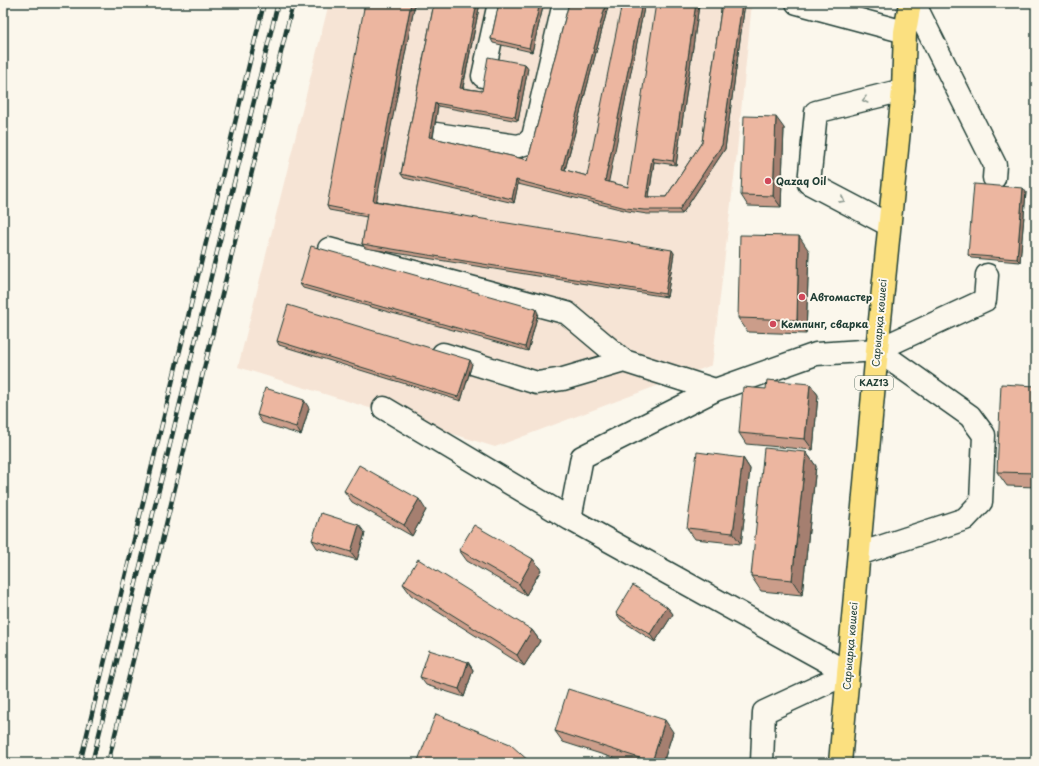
<svg xmlns="http://www.w3.org/2000/svg" width="1039" height="766" font-family="'Playpen Sans',sans-serif">
	<style>
		.built { fill: #f6e4d5 }
		.lines { fill: none; stroke-linecap: round; stroke-linejoin: round }
		.minor-casing { stroke: #1f3d34; stroke-width: 25 }
		.major-casing { stroke: #1f3d34; stroke-width: 25 }
		.minor { stroke: #fbf7ec; stroke-width: 22 }
		.major { stroke: #fbe080; stroke-width: 22 }
		.rail-casing { stroke: #1f3d34; stroke-width: 4.5 }
		.rail { stroke: #fbf7ec; stroke-width: 3; stroke-dasharray: 9; stroke-linecap: butt }
		.wall { fill: #cb9d8a; stroke: #1f3d34 }
		.shaded-wall { fill: #a57f70; stroke: #1f3d34 }
		.building { fill: #ecb6a0; stroke: #1f3d34 }
		.oneway { stroke: #8d9a90 }
		.poi-dot { fill: #d1495b; stroke: #fbf7ec; stroke-width: 1.5 }
		.labels { text-anchor: middle; stroke-width: 4; stroke-linejoin: round; paint-order: stroke }
		.shield { fill: #fbf7ec; stroke: #61756b; stroke-width: 1 }
		.shield-label { font-size: 9px; font-weight: bold; fill: #1f3d34 }
		.poi-label { font-size: 10px; font-weight: bold; fill: #1f3d34; stroke: #fbf7ec; text-anchor: start }
		.street-label { font-size: 10px; fill: #1f3d34; stroke: #fbf7ec }
	</style>
	<rect width="100%" height="100%" fill="#fbf7ec"/>
	<filter id="ink" filterUnits="userSpaceOnUse"><feTurbulence type="fractalNoise" baseFrequency=".025" numOctaves="2"/><feDisplacementMap in="SourceGraphic" scale="8" xChannelSelector="R" yChannelSelector="G"/><feConvolveMatrix kernelMatrix="1 2 1 2 8 2 1 2 1" color-interpolation-filters="sRGB"/></filter>
	<g filter="url(#ink)">
		<path class="built" d="M329 3H752L736 161 712 365 495 447 238 367Z"/>
		<g class="lines">
			<g class="minor-casing">
				<path id="minor" d="M797 3 905 32
					M914 3 995 165 994 178
					M483 76 499 3
					M436 134 518 146 527 143 533 137 564 3
					M889 225 809 183 816 112 903 90
					M329 249 567 313 624 361 715 390
					M443 354 537 383 563 379 624 361
					M384 408 570 519
					M859 554 965 519 981 502 984 435 970 416 877 350
					M848 673 570 519 582 457 715 390 816 354 877 350 985 300 987 275
					M763 763 762 762 764 712 848 673"/>
			</g>
			<g class="major-casing">
				<path id="major" d="M840 763 877 350 903 90 905 32 910 3"/>
			</g>
			<use href="#minor" class="minor"/>
			<use href="#major" class="major"/>
			<g class="rail-casing">
				<path id="rail" d="M80 763 264 3
					M92 763 278 3
					M108 763 293 3"/>
			</g>
			<use href="#rail" class="rail"/>
		</g>
		<path class="wall" d="M415 3 376 201 674 253 667 297 365 248 362 244 367 217 329 210 327 206Z
			M434 3H480L463 88 482 91 525 64 528 68 518 121 438 106 433 138 528 160 569 3H609L565 170 587 176 645 3 608 182 628 187 696 3H697L699 5 676 165 654 162 649 197H666L702 142 722 3H745L725 149 682 214H647L628 211 518 184 514 203 404 178 401 174Z
			M499 3H544L532 52 493 43 491 39Z
			M784 128 781 207 748 206 741 195Z
			M1026 192 1020 262 971 258 968 255Z
			M809 251 806 334 748 332 738 318Z
			M300 284 538 313 528 351 303 288Z
			M277 341 472 364 461 401 279 345Z
			M810 384 818 395 813 450 746 444 739 433Z
			M1036 386V487L1007 486 997 472Z
			M309 408 301 435 262 423 257 415Z
			M806 452 816 466 802 595 761 591 751 576Z
			M743 458 750 469 741 544 695 539 687 528Z
			M344 491 426 510 412 536 352 502Z
			M365 533 357 560 317 548 312 540Z
			M459 550 533 559 541 570 526 595 467 561Z
			M403 584 532 630 540 641 524 666 411 595Z
			M667 607 673 614 655 642 621 620 616 613Z
			M468 662 473 670 464 697 426 685 420 677Z
			M555 731 673 732 663 763H629L563 742Z"/>
		<path class="shaded-wall" d="M411 3H415L376 204 373 201Z
			M477 3H480L462 91 460 88Z
			M540 3H544L532 52 529 48Z
			M606 3H609L564 173 562 169Z
			M642 3H645L608 185 605 181Z
			M696 3H697L699 5 676 165 673 161Z
			M742 3H745L725 149 682 214 679 210 722 145Z
			M525 64 528 68 518 121 515 117Z
			M435 103 438 106 432 141 429 137Z
			M776 117 784 128 781 207 773 196Z
			M652 158 654 162 648 201 646 197Z
			M516 180 518 184 514 203 512 199Z
			M1023 188 1026 192 1020 262 1017 259Z
			M799 236 809 251 806 334 797 320Z
			M672 250 674 253 667 297 665 294Z
			M536 309 538 313 528 351 525 347Z
			M470 360 472 364 461 401 458 397Z
			M810 384 818 395 813 450 805 439Z
			M304 400 309 408 301 435 296 427Z
			M806 452 816 466 802 595 792 580Z
			M743 458 750 469 741 544 733 533Z
			M419 499 426 510 412 536 404 525Z
			M359 525 365 533 357 560 351 552Z
			M533 559 541 570 526 595 519 584Z
			M667 607 673 614 655 642 650 634Z
			M532 630 540 641 524 666 517 655Z
			M468 662 473 670 464 697 459 689Z
			M665 720 673 732 663 763H653L652 762Z"/>
		<path class="building" d="M365 3H411L373 201 672 250 665 294 362 244 367 214 327 206Z
			M434 3H477L460 88 482 91 488 57 525 64 515 117 435 103 429 137 528 160 569 3H606L562 169 587 176 622 3H642L605 181 628 187 656 3H696L673 161 652 158 646 197H666L702 142 722 3H742L722 145 679 210H644L626 208 516 180 512 199 401 174Z
			M499 3H540L529 48 491 39Z
			M744 116 776 117 773 196 741 195Z
			M974 184 1023 188 1017 259 968 255Z
			M740 235 799 236 797 320 738 318Z
			M311 246 536 309 525 347 300 284Z
			M288 305 470 360 458 397 277 341Z
			M767 380 810 384 805 439 739 433 743 387 766 389Z
			M1001 384 1036 386V473L997 472Z
			M265 388 304 400 296 427 257 415Z
			M764 448 806 452 792 580 751 576Z
			M697 452 743 458 733 533 687 528Z
			M359 465 419 499 404 525 344 491Z
			M321 513 359 525 351 552 312 540Z
			M474 525 533 559 519 584 459 550Z
			M418 559 532 630 517 655 403 584Z
			M633 585 667 607 650 634 616 613Z
			M429 650 468 662 459 689 420 677Z
			M568 689 665 720 652 762 555 731Z
			M436 714 510 744 531 763H417Z"/>
		<defs><path id="oneway-chevron" d="M-2-3.5L2.5 0L-2 3.5" fill="none" stroke-width="1.6" stroke-linecap="round" stroke-linejoin="round"/></defs>
		<g class="oneway">
			<use href="#oneway-chevron" transform="translate(865 100) rotate(166)"/>
			<use href="#oneway-chevron" transform="translate(842 200) rotate(28)"/>
		</g>
	</g>
	<g class="poi-dot">
		<circle cx="768" cy="181" r="4"/>
		<circle cx="802" cy="297" r="4"/>
		<circle cx="773" cy="324" r="4"/>
	</g>
	<g class="labels">
		<rect class="shield" x="855" y="376" width="38" height="14" rx="3"/>
		<g class="shield-label">
			<text x="874" y="386">KAZ13</text>
		</g>
		<g class="poi-label">
			<text x="776" y="185">Qazaq Oil</text>
			<text x="810" y="301">Автомастер</text>
			<text x="781" y="328">Кемпинг, сварка</text>
		</g>
		<g class="street-label">
			<text transform="translate(879 323) rotate(-85)" y="4">Сарыарқа көшесі</text>
			<text transform="translate(850 646) rotate(-85)" y="4">Сарыарқа көшесі</text>
		</g>
	</g>
	<rect width="1039" height="766" fill="none" stroke="#fbf7ec" stroke-width="16"/>
	<rect x="8" y="8" width="1023" height="750" fill="none" stroke="#1f3d34" stroke-width="1.5" filter="url(#ink)"/>
</svg>
